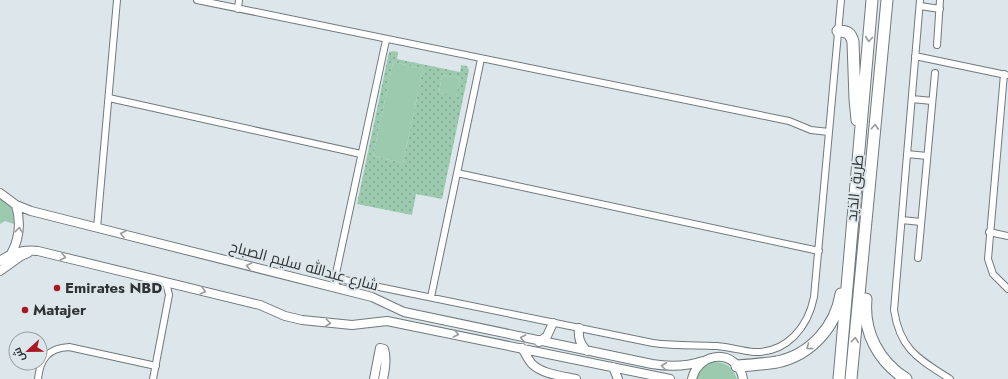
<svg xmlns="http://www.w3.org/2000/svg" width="1008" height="379" font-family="Jost,Cairo,sans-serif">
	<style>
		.grass { fill: #9bcaaf }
		.park { fill: url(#park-dots); fill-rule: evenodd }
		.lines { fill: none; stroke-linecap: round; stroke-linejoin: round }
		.street-casing { stroke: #70797d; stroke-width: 8 }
		.secondary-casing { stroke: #70797d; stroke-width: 10 }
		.highway-casing { stroke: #70797d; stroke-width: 13 }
		.street { stroke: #fff; stroke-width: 6 }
		.secondary { stroke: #fff; stroke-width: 8 }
		.highway { stroke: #fff; stroke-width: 11 }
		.oneway { stroke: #98999a }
		.poi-dot { fill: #ab1625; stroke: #dde7eb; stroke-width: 1.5 }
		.labels { text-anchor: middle; stroke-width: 4; stroke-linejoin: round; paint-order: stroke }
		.street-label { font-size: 15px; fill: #303335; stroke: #dde7eb }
		.poi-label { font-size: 15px; font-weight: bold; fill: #303335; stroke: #dde7eb; text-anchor: start }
	</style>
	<defs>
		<pattern id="park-dots" width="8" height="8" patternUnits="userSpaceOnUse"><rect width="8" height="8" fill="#9bcaaf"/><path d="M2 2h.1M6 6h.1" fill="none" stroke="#7fa58f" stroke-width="1.8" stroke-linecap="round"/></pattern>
	</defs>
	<rect width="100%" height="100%" fill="#dde7eb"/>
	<path class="grass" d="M393 62 423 69 403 163 373 156Z
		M442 75 460 78 456 97 439 93Z
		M0 197 18 213 17 225 5 221 0 224Z
		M711 362C724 361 733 366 737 379H695C697 371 703 365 711 362Z"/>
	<path class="park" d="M393 51 398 52 397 59 460 72 461 65 467 66 469 70 442 199 416 194 412 215 357 204 389 52ZM393 62 423 69 403 163 373 156ZM442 75 460 78 456 96 439 93Z"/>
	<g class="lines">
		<g class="street-casing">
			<path id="street" d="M197 0 789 121 811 130 829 132
				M920 0 894 310C900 350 919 359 950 379
				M920 6 940 9
				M238 9 239 0
				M937 45 940 0
				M915 56 1006 75
				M1004 74 988 259 993 274 1008 289
				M109 98 361 154
				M912 99 932 101
				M907 154 927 156
				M457 173 819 251
				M902 220 921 222
				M97 228 117 0
				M989 232 1008 236
				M918 258 935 73
				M335 278 653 343C675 346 696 345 717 346 730 347 742 351 754 352 787 353 808 327 814 297L841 0
				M336 287 335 278 386 40
				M431 297 481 59
				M38 379C40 359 48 348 69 347L156 366
				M153 379 169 295 166 282"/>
		</g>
		<g class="secondary-casing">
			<path id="secondary" d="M0 193 16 205 31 211 372 297 404 312 652 364C670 367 685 367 703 361
				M11 254C20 238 21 222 16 205
				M0 261C12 252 23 249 38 251L260 305 285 316 302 320 352 325 387 321 670 379
				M0 271 21 256 28 253
				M579 328C578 338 580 344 587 351
				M539 342 547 336 553 323
				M522 348C525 353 528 359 532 364 542 374 562 376 576 379
				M613 367 618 379
				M374 379 380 348 384 349C387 358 385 370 383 379
				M692 379C699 350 738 349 743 379"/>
		</g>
		<g class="highway-casing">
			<path id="highway" d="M838 31C847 31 851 33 853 42L855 99 857 120
				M866 299C863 332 878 361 906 379
				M737 366C751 365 764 364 777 362 811 355 836 326 841 294
				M839 379 872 0
				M851 379 887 0"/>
		</g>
		<use href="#street" class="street"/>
		<use href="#secondary" class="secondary"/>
		<use href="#highway" class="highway"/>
	</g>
	<defs><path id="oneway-chevron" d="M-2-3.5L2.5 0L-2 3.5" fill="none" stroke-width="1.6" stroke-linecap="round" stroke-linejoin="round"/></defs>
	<g class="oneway">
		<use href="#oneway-chevron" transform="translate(869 39) rotate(95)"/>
		<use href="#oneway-chevron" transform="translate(875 127) rotate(-85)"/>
		<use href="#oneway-chevron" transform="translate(19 230) rotate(-84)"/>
		<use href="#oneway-chevron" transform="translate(123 234) rotate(-166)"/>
		<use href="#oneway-chevron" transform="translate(63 257) rotate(14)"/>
		<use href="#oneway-chevron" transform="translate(249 266) rotate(-166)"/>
		<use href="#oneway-chevron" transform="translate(203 291) rotate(14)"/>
		<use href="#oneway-chevron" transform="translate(328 323) rotate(7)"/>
		<use href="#oneway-chevron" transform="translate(456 334) rotate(12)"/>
		<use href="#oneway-chevron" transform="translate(523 338) rotate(-168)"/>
		<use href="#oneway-chevron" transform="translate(855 340) rotate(-84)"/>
		<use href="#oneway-chevron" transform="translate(809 347) rotate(143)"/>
		<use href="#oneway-chevron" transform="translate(664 366) rotate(-173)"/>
	</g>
	<g class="poi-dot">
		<circle cx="57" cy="288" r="4"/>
		<circle cx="25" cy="310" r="4"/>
	</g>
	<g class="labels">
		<g class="street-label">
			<text transform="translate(855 188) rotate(-84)" y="5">طريق الذيد</text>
			<text transform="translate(304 266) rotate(15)" y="5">شارع عبدالله سليم الصباح</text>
		</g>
		<g class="poi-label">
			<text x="65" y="293">Emirates NBD</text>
			<text x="33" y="315">Matajer</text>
		</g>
	</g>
	<g transform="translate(28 351) rotate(248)"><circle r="19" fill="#dde7eb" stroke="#989fa2"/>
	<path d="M0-3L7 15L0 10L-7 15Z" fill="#ab1625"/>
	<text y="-6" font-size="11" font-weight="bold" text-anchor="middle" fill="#303335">ش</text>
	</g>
</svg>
